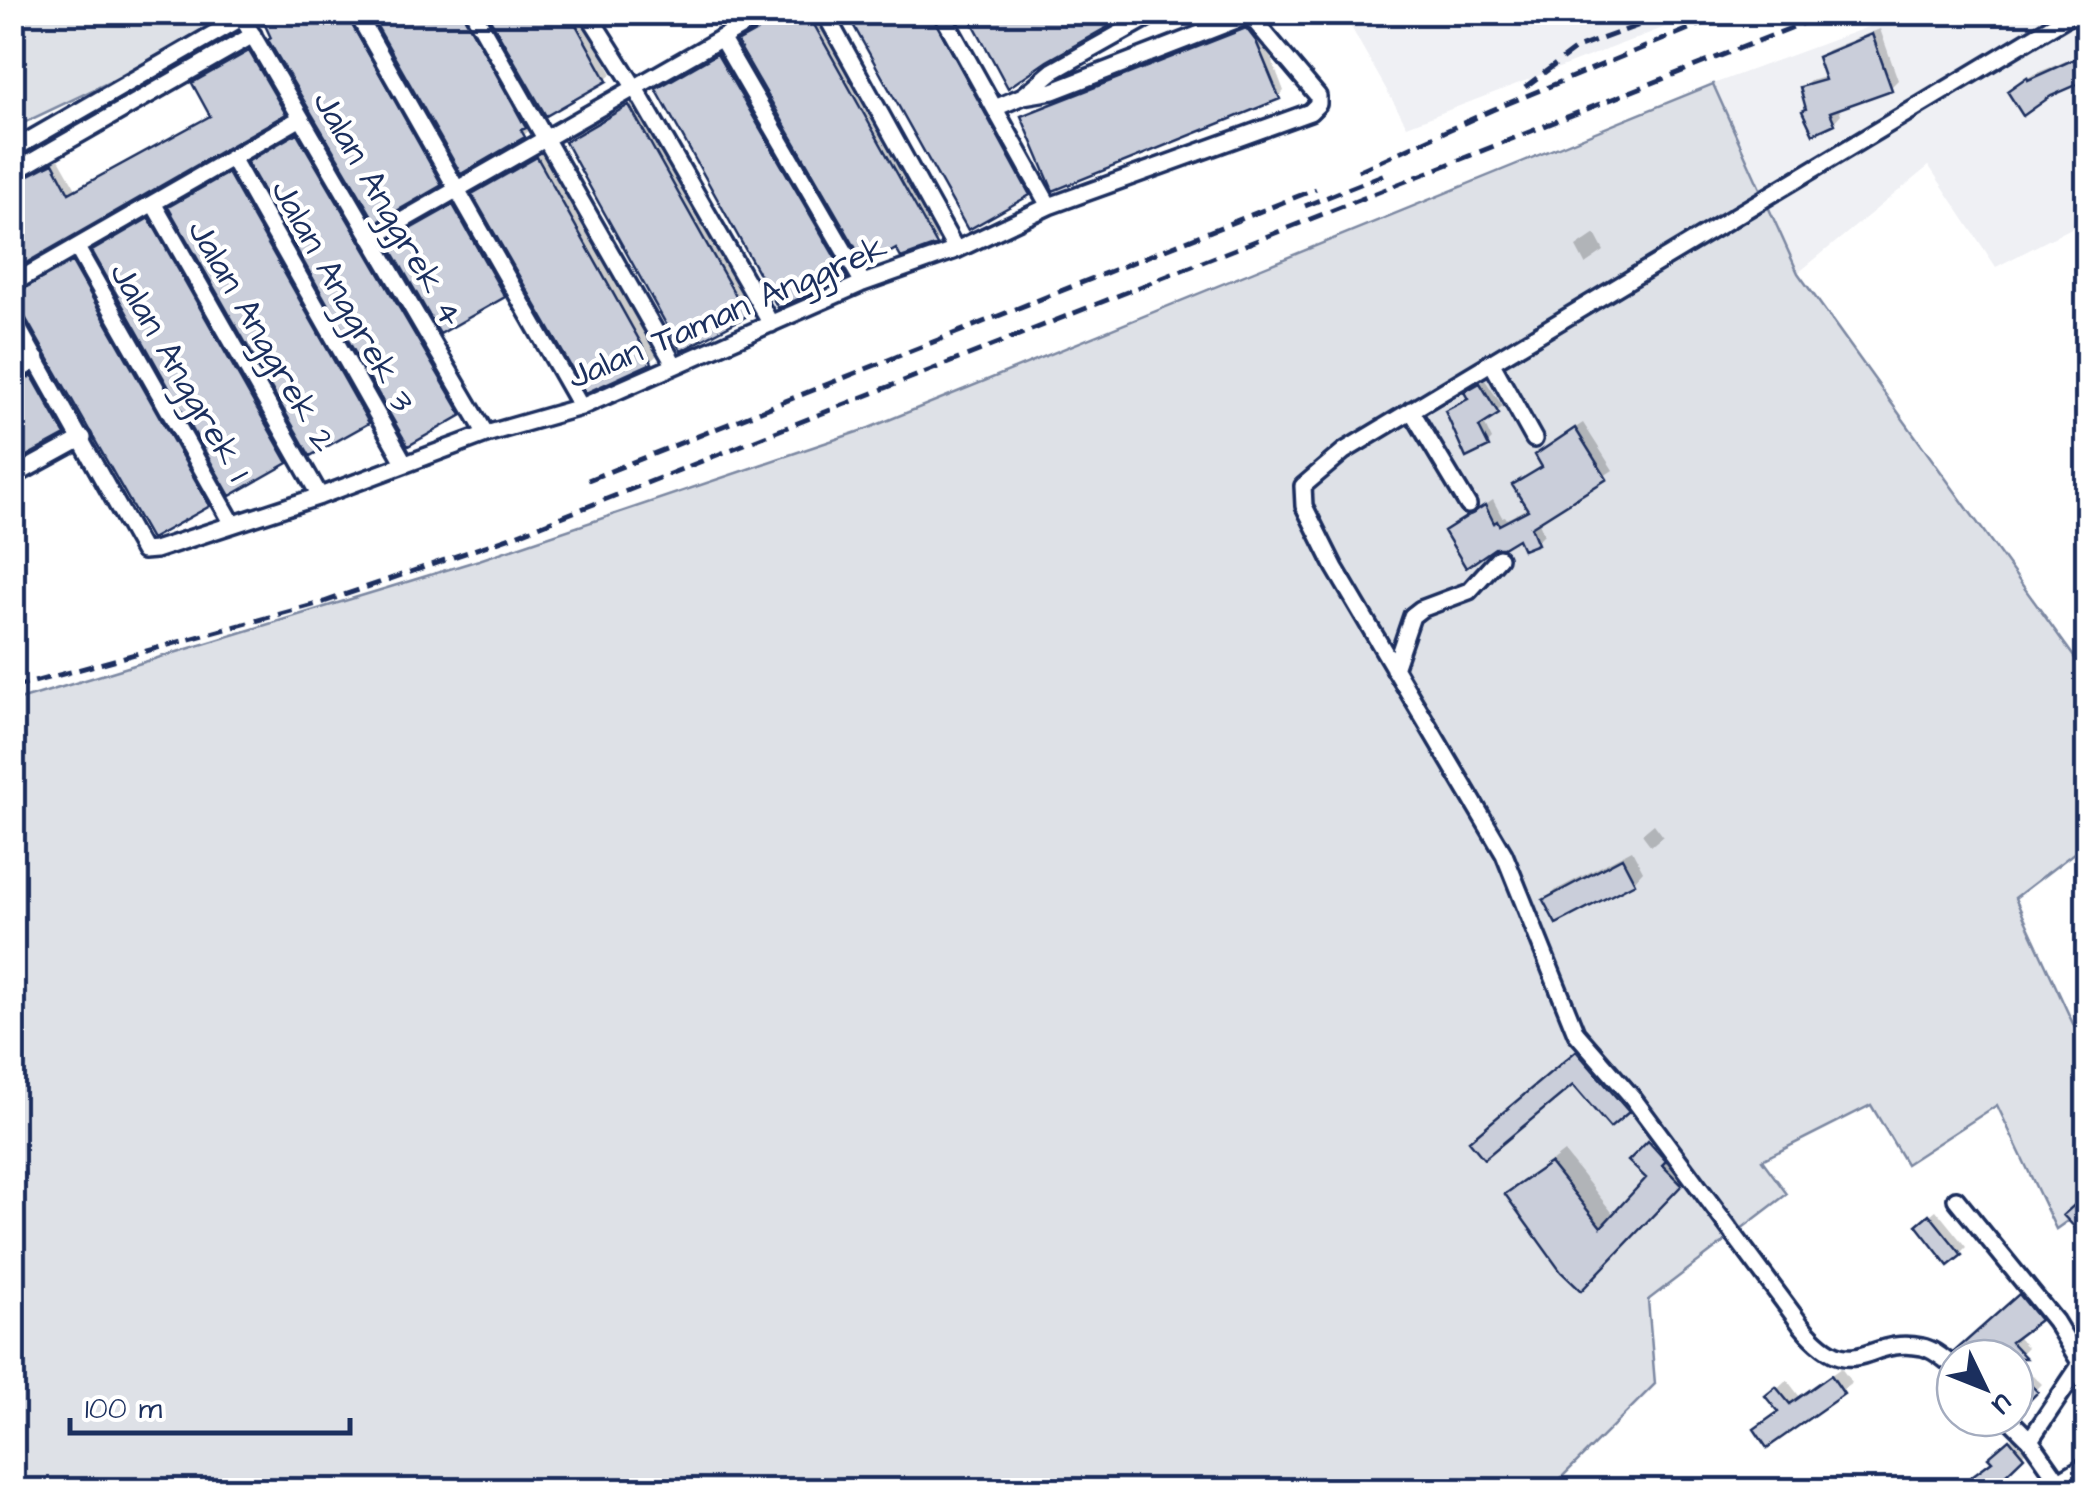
<svg xmlns="http://www.w3.org/2000/svg" width="2100" height="1503" font-family="'Architects Daughter',sans-serif">
	<style>
		.built { fill: #eff0f4 }
		.green { fill: #dee1e7; stroke: #7c88a2; stroke-width: 2.5 }
		.shadow { fill: #0003 }
		.building { fill: #caceda; stroke: #1b2f5e; stroke-width: 2.5 }
		.lines { fill: none; stroke-linecap: round; stroke-linejoin: round }
		.minor-casing { stroke: #1b2f5e; stroke-width: 22 }
		.minor { stroke: #fff; stroke-width: 15 }
		.rail { stroke: #1b2f5e; stroke-width: 5; stroke-dasharray: 15 8; stroke-linecap: butt }
		.labels { text-anchor: middle; stroke-width: 9; stroke-linejoin: round; paint-order: stroke }
		.street-label { font-size: 35px; fill: #1b2f5e; stroke: #fff }
	</style>
	<rect width="100%" height="100%" fill="#fff"/>
	<filter id="ink" filterUnits="userSpaceOnUse"><feTurbulence type="fractalNoise" baseFrequency=".01" numOctaves="2"/><feDisplacementMap in="SourceGraphic" scale="20" xChannelSelector="R" yChannelSelector="G"/><feConvolveMatrix kernelMatrix="1 2 1 2 8 2 1 2 1" color-interpolation-filters="sRGB"/></filter>
	<g filter="url(#ink)">
		<path class="built" d="M1343 13H1702L1407 126Z
			M1906 13H2087V220L1996 267 1929 166 1798 273 1713 84Z"/>
		<path class="green" d="M13 13H211L221 29 13 128Z
			M1713 84 1798 273 2087 675V843L2015 898 2087 1054V1207L2056 1229 1997 1105 1906 1164 1871 1105 1762 1160 1787 1194 1648 1300 1655 1384 1549 1490H13V702L479 560 869 428Z"/>
		<path class="shadow" d="M346 12H352L446 177 442 181Z
			M372 12H469L530 120 526 124 530 130 524 135Z
			M489 12H577L612 74 606 79Z
			M783 12H816L941 237 936 243 740 43Z
			M849 12H937L1034 187 1029 193Z
			M1253 24 1262 34 1284 91 1278 97 1024 117 1030 111Z
			M1880 29 1898 80 1890 88 1838 107 1841 114 1834 122 1808 109 1803 88 1810 81 1827 76 1820 57 1828 50Z
			M255 47 290 106 284 112 12 268V182L59 159 76 189 212 115 195 83Z
			M724 50 851 270 845 276 659 89Z
			M2088 52V78L2050 94 2016 86 2034 74Z
			M636 101 752 308 682 347 568 142Z
			M303 129 466 408 461 413 250 162Z
			M543 153 657 355 651 361 587 389 475 194Z
			M234 169 373 415 368 421 177 202Z
			M459 201 509 289 504 295 390 243Z
			M155 214 292 455 287 461 95 252Z
			M1595 234 1604 251 1585 264 1576 247Z
			M79 258 214 498 208 504 24 310 12 304V286L24 289Z
			M12 325 25 348 12 358Z
			M38 372 69 427 12 461V376L20 381Z
			M1485 380 1503 407 1483 421 1492 440 1487 445 1448 411 1470 397 1472 388Z
			M1583 423 1613 470 1538 520 1544 534 1536 542 1520 536 1447 532 1493 500 1502 517 1505 516 1507 519 1529 507 1516 486 1544 465 1545 448Z
			M1654 824 1663 836 1651 846 1642 834Z
			M1632 850 1643 871 1634 881 1546 900 1556 890Z
			M1591 1040 1640 1097 1628 1110 1610 1125 1573 1081 1486 1129Z
			M1662 1130 1693 1170 1581 1288 1508 1195 1564 1152 1615 1216 1650 1178 1632 1161Z
			M1936 1210 1966 1247 1960 1253 1925 1219Z
			M2026 1291 2044 1313 2016 1336 2027 1347 2015 1359 1963 1358 1958 1352Z
			M2021 1364 2042 1384 2018 1409 2015 1406V1370Z
			M1841 1368 1852 1383 1768 1445 1780 1411 1769 1397 1787 1380 1800 1397Z
			M2018 1433 2030 1447 2022 1455 1980 1490H1954L1994 1460 1999 1449Z
			M2088 1476V1490H2077V1486Z"/>
		<path class="building" d="M259 12H345L442 185 376 223 268 40 271 38Z
			M369 12H462L526 128 521 130 525 137 461 174Z
			M486 12H569L607 81 546 116Z
			M780 12H807L937 245 901 258 896 249 866 266 737 42 773 22Z
			M846 12H930L1030 195 968 230Z
			M967 12H1134L1047 61 1008 88Z
			M1246 28 1256 41 1280 99 1053 191 1021 116Z
			M1872 34 1892 90 1830 112 1835 124 1813 134 1802 111 1806 109 1800 87 1825 80 1817 57Z
			M249 51 286 114 12 271V184L53 163 69 193 210 116 192 83Z
			M2088 53V80L2051 96 2023 116 2007 91 2027 77 2028 80Z
			M717 54 847 278 778 308 656 89Z
			M629 105 747 316 681 351 565 142Z
			M297 133 462 415 408 446 247 162Z
			M537 157 652 363 586 393 472 194Z
			M228 173 369 423 310 456 168 207Z
			M453 205 505 297 440 334 387 242Z
			M149 218 288 463 230 496 92 251Z
			M72 262 210 506 151 539 22 312 12 306V295Z
			M32 376 65 435 12 464V385Z
			M1480 383 1499 414 1479 427 1489 447 1466 458 1445 411 1468 399 1464 392Z
			M1575 428 1607 479 1531 527 1538 544 1523 550 1518 539 1503 548H1495L1466 568 1444 531 1485 505 1494 523 1497 521 1499 525 1528 510 1512 485 1542 467 1535 455Z
			M1622 858 1635 883 1556 924 1543 900Z
			M1576 1051 1629 1112 1610 1128 1573 1085 1484 1159 1469 1141Z
			M1648 1141 1666 1161 1662 1165 1682 1185 1581 1291 1561 1272 1505 1194 1550 1163 1601 1227 1646 1178 1628 1161Z
			M2088 1193V1241L2063 1215Z
			M1929 1214 1962 1255 1948 1266 1916 1225Z
			M2019 1294 2040 1320 2011 1342 2026 1358H1962L1954 1352Z
			M2015 1369 2038 1392 2018 1412 2015 1409Z
			M1831 1375 1844 1394 1767 1448 1754 1429 1778 1412 1765 1396 1776 1387 1790 1404Z
			M2009 1439 2024 1457 1996 1484 1987 1490H1953L1992 1461 1988 1457Z"/>
		<g class="lines">
			<g class="minor-casing">
				<path id="minor" d="M239 12 486 434
					M356 12 581 407
					M473 12 674 364
					M587 12 635 88 771 324
					M824 12 956 250
					M941 12 1049 206
					M721 38 863 283
					M1023 96 1053 71 1158 12
					M995 108 1023 96 1053 91 1249 15
					M12 150 248 14
					M232 158 404 462
					M12 173 253 35
					M153 203 320 496
					M372 238 767 12
					M77 248 233 524
					M12 284 301 118
					M12 317 143 551 155 550 320 496 486 434 581 407 863 283 956 250 1049 206 1310 112 1318 104V96L1247 12
					M1491 362 1534 439
					M12 374 37 360
					M1411 410 1468 505
					M12 477 83 438
					M1394 669 1412 616 1421 609 1469 591 1499 558
					M1956 1199 2055 1321 2081 1364
					M1955 1367C1945 1360 1934 1349 1922 1347 1865 1335 1855 1390 1801 1325L1632 1097 1576 1033 1504 854 1335 568 1304 506 1303 486 1344 451 2075 12
					M2008 1418 2030 1440 2065 1490
					M2030 1440 2081 1364 2088 1360
					M2059 1481 2088 1464"/>
			</g>
			<use href="#minor" class="minor"/>
			<path class="rail" d="M1525 87 1577 48 1675 12
				M1358 171 1492 110 1730 12
				M1305 206 1385 174
				M588 480 1316 189
				M12 688 324 602 511 537 1831 12"/>
		</g>
	</g>
	<g class="labels">
		<g class="street-label">
			<text transform="translate(389 208) rotate(60)" y="12">Jalan Anggrek 4</text>
			<text transform="translate(344 295) rotate(61)" y="12">Jalan Anggrek 3</text>
			<text transform="translate(727 311) rotate(-23)" y="12">Jalan Taman Anggrek</text>
			<text transform="translate(263 335) rotate(60)" y="12">Jalan Anggrek 2</text>
			<text transform="translate(181 371) rotate(60)" y="12">Jalan Anggrek 1</text>
		</g>
	</g>
	<rect width="2100" height="1503" fill="none" stroke="#fff" stroke-width="50"/>
	<rect x="25" y="25" width="2050" height="1453" fill="none" stroke="#1b2f5e" stroke-width="4" filter="url(#ink)"/>
	<g transform="translate(1985 1388) rotate(133)"><circle r="48" fill="#ffffff" stroke="#a4acbf" stroke-width="2.5"/>
	<path d="M0-8L18 38L0 25L-18 38Z" fill="#1b2f5e"/>
	<text y="-15" font-size="28" font-weight="bold" text-anchor="middle" fill="#1b2f5e">U</text>
	</g>
	<path d="M70 1418v15h280v-15" fill="none" stroke="#1b2f5e" stroke-width="5"/>
	<text x="85" y="1418" font-size="30" fill="#1b2f5e" stroke="#ffffff" stroke-width="8" paint-order="stroke">100 m</text>
</svg>
